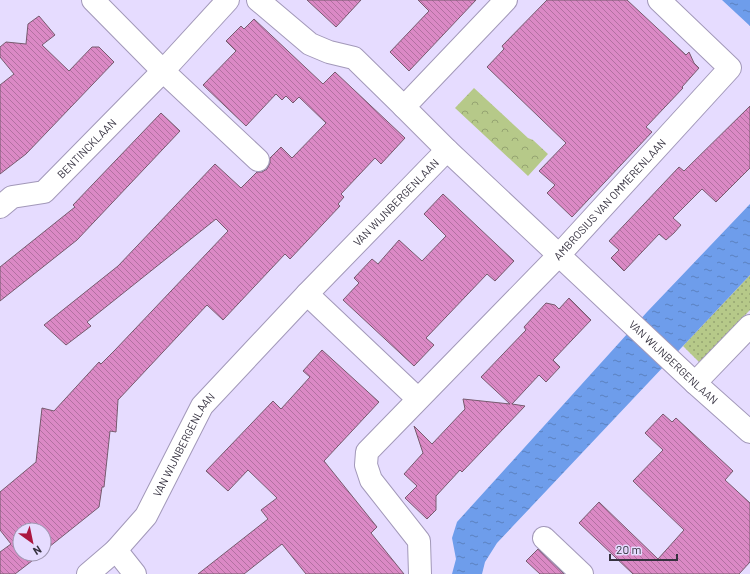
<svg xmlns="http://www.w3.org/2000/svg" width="750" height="574" font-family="Barlow,sans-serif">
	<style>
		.grass { fill: url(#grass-dots) }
		.park { fill: url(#park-crowns) }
		.water { fill: url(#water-ripples) }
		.building { fill: url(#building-back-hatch); stroke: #775a6e }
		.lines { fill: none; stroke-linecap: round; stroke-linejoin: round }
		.minor-casing { stroke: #a298b9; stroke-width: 24 }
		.minor { stroke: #fff; stroke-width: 22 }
		.labels { text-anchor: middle; stroke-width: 4; stroke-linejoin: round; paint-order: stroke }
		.street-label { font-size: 11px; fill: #363240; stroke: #e6dcff }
	</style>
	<defs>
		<pattern id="grass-dots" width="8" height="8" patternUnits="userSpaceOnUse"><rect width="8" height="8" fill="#b6c989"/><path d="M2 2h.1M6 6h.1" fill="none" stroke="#95a471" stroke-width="1.8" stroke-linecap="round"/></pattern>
		<pattern id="park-crowns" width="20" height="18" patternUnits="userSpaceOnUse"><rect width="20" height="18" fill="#b6c989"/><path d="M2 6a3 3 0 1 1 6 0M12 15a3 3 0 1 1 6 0" fill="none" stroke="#95a471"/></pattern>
		<pattern id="water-ripples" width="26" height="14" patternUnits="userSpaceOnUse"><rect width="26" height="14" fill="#6e9deb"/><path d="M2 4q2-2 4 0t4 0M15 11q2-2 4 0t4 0" fill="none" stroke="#5b81c0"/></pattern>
		<pattern id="building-back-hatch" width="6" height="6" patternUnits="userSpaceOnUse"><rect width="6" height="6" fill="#db89c5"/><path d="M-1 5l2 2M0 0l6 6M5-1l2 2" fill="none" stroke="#b271a1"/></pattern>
	</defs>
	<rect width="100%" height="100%" fill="#e6dcff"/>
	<path class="grass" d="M750 275V310L699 362 683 346Z"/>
	<path class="park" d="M474 88 528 138 533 140 548 154 528 176 455 108Z"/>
	<path class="water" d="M722 0H750V26Z
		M750 204V275L497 543 485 562 482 574H452L456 559 452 538 457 522 647 312Z"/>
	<path class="building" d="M307 0H361L336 27Z
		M418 0H476L409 71 390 52 429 11Z
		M547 0H627L686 55 689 52 694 63 699 68 682 87 683 88 646 127 652 132 572 217 547 193 555 185 539 171 566 143 487 67 504 49 502 46Z
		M39 16 55 35 42 45 69 71 92 47H99L114 62 26 154 0 174V85L14 74 0 57V47L6 42 26 44 28 24Z
		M254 19 323 84 335 72 405 138 381 164 375 158 341 194 344 197 338 204 340 206 290 259 285 254 223 320 207 305 118 400 116 432 110 431 104 487H102L99 507 44 551V530H20V554H41L15 574H0V552L11 544 0 530V492L36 462 42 408 54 411 99 362 101 364 115 350 228 231 216 219 87 322 91 326 66 345 44 325 118 266 215 164 241 188 257 172H262L267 169 270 163V158L281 147 292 158 326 123 299 97 293 103 286 96 282 100 276 94 246 126 203 85 236 51 226 41 241 26 244 29Z
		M750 106V168L716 202 702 189 673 218 681 225 674 233 666 240 659 234 624 271 611 258 619 250 609 241 679 167 684 171Z
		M161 113 180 131 77 240 0 301V267L75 207 73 205Z
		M443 194 514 261 495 281 487 274 426 338 434 345 414 366 343 300 359 283 354 278 372 259 378 264 399 240 422 261 446 236 424 214Z
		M569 298 591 320 553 360 560 367 546 382 539 375 512 404 525 406 462 472 460 470 436 496V510L427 519 405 498 417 486 404 474 423 453 414 426 432 444 465 409 463 399 510 404 481 377 526 330 524 327 546 303 555 305 559 309Z
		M322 350 379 402 324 461 377 527 371 533 404 574H306L282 544 244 574H198L268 519 261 510 277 498 248 470 228 491 206 471 273 401 281 409 310 377 303 371Z
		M663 414 672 422 676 418 733 471 725 480 750 503V562L739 574H633L579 523 599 502 658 559 684 530 633 481 663 450 645 433Z
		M538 549 564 574H540L526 561Z"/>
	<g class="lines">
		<g class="minor-casing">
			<g id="minor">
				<path d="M93 0 163 71 228 0"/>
				<path d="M258 0 310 44 329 52 354 58 404 107"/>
				<path id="s1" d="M506 0 404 107 447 150 695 383 750 432"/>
				<path id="s2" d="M0 207 12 197 44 192 163 71 258 160"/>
				<path d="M307 294 418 399"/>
				<path d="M695 383 750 326"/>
				<path d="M544 538 582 574"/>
				<path d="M116 550 135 574"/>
				<path id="s3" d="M88 574 116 550 146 516 202 406 307 294 447 150"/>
				<path id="s4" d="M420 574 419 541 371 480 366 465 367 452 559 255 730 68 659 0"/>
			</g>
		</g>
		<use href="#minor" class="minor"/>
	</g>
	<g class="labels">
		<g class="street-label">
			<text dy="4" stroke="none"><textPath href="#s2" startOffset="109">BENTINCKLAAN</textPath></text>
			<text dy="4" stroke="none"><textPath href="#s4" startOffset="490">AMBROSIUS VAN OMMERENLAAN</textPath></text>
			<text dy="4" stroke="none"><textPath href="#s3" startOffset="487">VAN WIJNBERGENLAAN</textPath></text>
			<text dy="4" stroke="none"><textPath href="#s1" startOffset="519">VAN WIJNBERGENLAAN</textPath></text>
			<text dy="4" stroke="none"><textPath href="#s3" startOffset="163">VAN WIJNBERGENLAAN</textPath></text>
		</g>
	</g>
	<g transform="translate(32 542) rotate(147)"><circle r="19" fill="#e6dcff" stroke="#a098b3"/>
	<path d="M0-3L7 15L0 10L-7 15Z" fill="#ac1741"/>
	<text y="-6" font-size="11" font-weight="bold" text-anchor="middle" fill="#363240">N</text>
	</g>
	<path d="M610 554v6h67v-6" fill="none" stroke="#363240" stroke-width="2"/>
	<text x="616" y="554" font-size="12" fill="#363240" stroke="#e6dcff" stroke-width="3" paint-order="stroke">20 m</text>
</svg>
